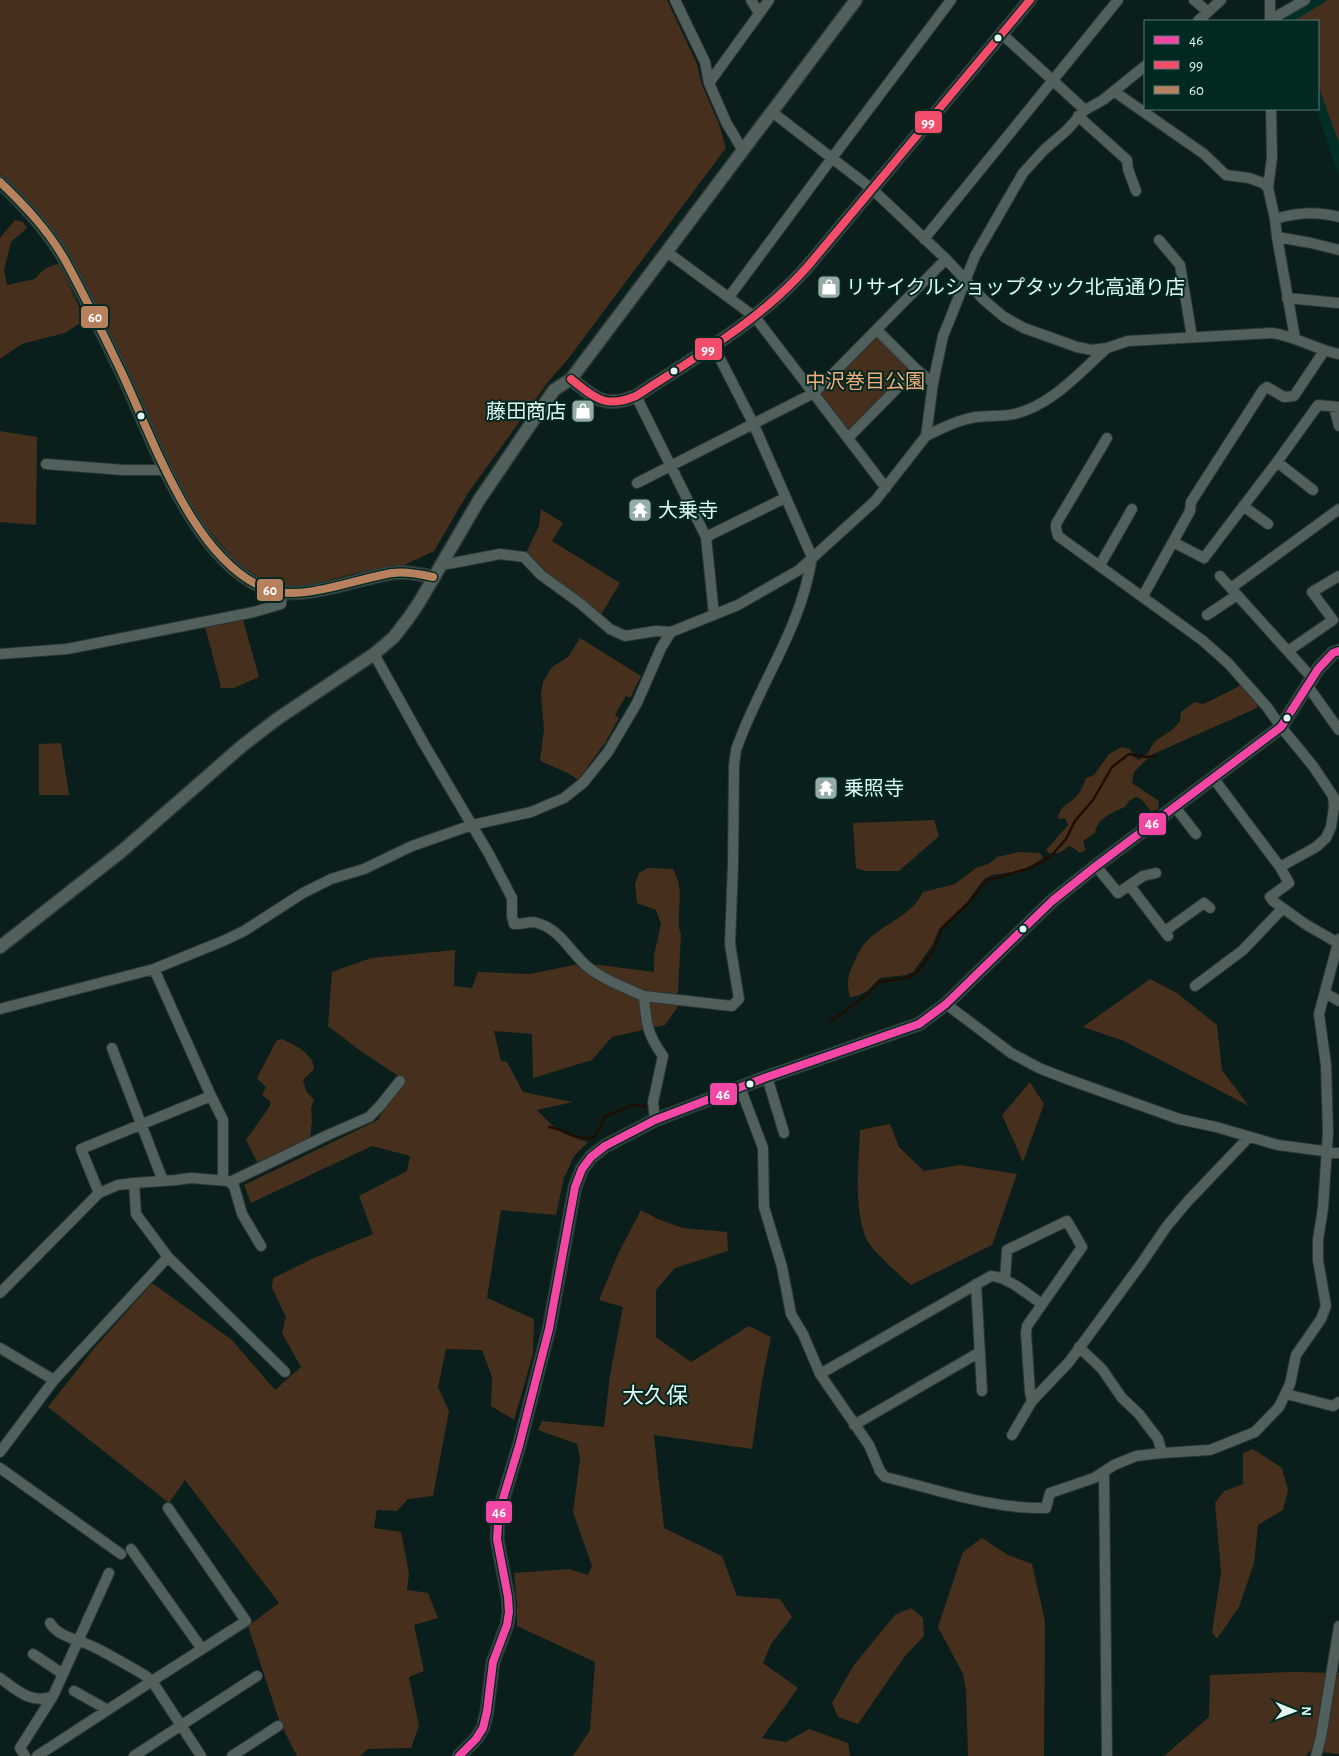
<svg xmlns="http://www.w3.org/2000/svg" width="1339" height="1756" font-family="'Alegreya Sans','Noto Sans JP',sans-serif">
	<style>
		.built { fill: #012f28 }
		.green { fill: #462f1d }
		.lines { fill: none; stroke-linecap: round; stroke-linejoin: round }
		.stream { stroke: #1e0d02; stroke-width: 2.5 }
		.minor-casing { stroke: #2a3735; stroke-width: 12 }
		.tertiary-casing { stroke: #2a3735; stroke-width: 15 }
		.minor { stroke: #51605c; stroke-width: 10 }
		.tertiary { stroke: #51605c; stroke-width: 12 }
		.bus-1-casing { stroke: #012821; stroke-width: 11 }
		.bus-2-casing { stroke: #012821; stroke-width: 11 }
		.bus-3-casing { stroke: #012821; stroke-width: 11 }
		.bus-1 { stroke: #f346a5; stroke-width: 8 }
		.bus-2 { stroke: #f44d6c; stroke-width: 8 }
		.bus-3 { stroke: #b6815c; stroke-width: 8 }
		.bus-dot { fill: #e3f7f1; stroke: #012821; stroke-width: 2 }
		.labels { text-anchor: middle; stroke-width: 4; stroke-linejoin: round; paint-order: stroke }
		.poi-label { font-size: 20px; fill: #e3f7f1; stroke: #012821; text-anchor: start }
		.park-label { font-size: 20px; fill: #f3ac79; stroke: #012821 }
		.quarter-label { font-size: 22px; fill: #e3f7f1; stroke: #012821 }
		.line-badge { stroke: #012821; stroke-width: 2 }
		.badge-label { font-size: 14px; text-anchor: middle; font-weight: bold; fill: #fff }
	</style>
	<rect width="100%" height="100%" fill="#0a1f1b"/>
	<path class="built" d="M1312 0H1339V176L1316 109H1318V21H1287L1285 16Z"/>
	<path class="green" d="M0 0H667L697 64 702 85 719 124 726 148 568 359 548 382 468 493 434 551 404 565 356 573 311 585 295 587 278 585 259 577 242 566 231 556 204 524 189 503 76 267 49 225 0 173Z
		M1328 0H1339V143L1318 85V21H1297V19Z
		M15 220 23 222 27 228 11 242 4 270 7 285 35 279C41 271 50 264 60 264L85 320 65 333 22 344 0 359V238Z
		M877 330 916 369 848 438 814 393Z
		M0 431 37 437 36 525 0 522Z
		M541 509 563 523 552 541 620 583 601 615 544 571 526 553 539 526Z
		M243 620 259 677 234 688H218L221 687 205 627Z
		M580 638 641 676 630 698 626 696 615 715 619 718 605 743 578 780 568 773 540 761 544 729 541 694 543 682 552 667 568 657Z
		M1242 684 1258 704 1257 708 1151 755 1134 772 1132 783 1159 801 1158 809 1151 811 1141 799 1136 797 1129 801 1126 806C1114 813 1098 816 1095 833L1083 841 1086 850 1080 853C1064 840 1071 849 1058 853 1055 854 1052 853 1049 853L1046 850 1068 825 1065 818 1058 819C1061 802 1071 805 1079 793 1082 789 1084 783 1086 778L1094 775 1109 754 1122 747 1130 749 1134 757 1139 760 1148 753 1154 742 1173 729 1180 721 1181 712 1195 702 1203 704 1232 690Z
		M61 743 69 795H39V744Z
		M934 820 939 836 899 871H865L856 868 853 823Z
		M1019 852 1040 853 1043 858 1031 866 1013 872 992 875 984 879 967 902 939 929 933 944 914 971 906 975 880 978 867 991 857 996 850 997C847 986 847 977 852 967 856 958 859 950 865 943 883 923 911 917 923 892L955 884 976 868 990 863 997 857Z
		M648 868 673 869C675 873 677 877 678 881 683 898 675 918 681 935L677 1008 665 1025 612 1037 592 1060 533 1078 532 1034 494 1031 501 1061 507 1062 523 1092 573 1102 537 1110C556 1130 561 1134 588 1142L574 1156 564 1178 556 1215 501 1210 487 1298 534 1319 533 1354 514 1420 491 1406 492 1377 482 1350 446 1349 438 1387 449 1411 433 1496 408 1499 397 1511 377 1510 374 1528 401 1532 409 1573 407 1590 428 1593 438 1618 414 1625 424 1671 409 1677 419 1726 411 1748 368 1749 360 1756H297L280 1723 248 1626 279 1603 185 1480 169 1503 48 1407 96 1346 152 1283 232 1340 275 1390 301 1367 282 1333 286 1317 272 1288 273 1278 314 1258 373 1234 359 1196 407 1171 410 1156 372 1146 251 1203 244 1185 378 1120 400 1077 362 1052 328 1026 332 972 371 958 455 950 454 986 472 988 478 972 530 974 584 963 654 972V955L661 924 656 910 637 903 635 884 639 873Z
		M1150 979 1177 993 1217 1025 1222 1070 1249 1106 1124 1041 1083 1027Z
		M282 1039C295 1046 313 1052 314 1069L303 1080 306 1091 314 1100 311 1108 312 1121 310 1138 300 1144 257 1162 246 1140 270 1106V1101L262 1095 266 1087 257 1078 277 1040Z
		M1030 1082 1044 1104 1023 1162 1002 1115Z
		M890 1124 899 1147 924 1171 960 1165 1017 1174 992 1245 911 1285C901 1276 870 1249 866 1238 853 1205 859 1165 860 1130Z
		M641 1210 658 1219 683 1228 727 1232 728 1251 675 1268 656 1290V1337L691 1362 749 1326 771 1337 762 1381 752 1449 654 1435 664 1528 722 1556 737 1596 780 1599 792 1617 771 1644 763 1663 798 1688 762 1738 786 1742 809 1729 848 1743 850 1756H573L590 1730 595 1662 517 1626V1605L514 1573 569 1569 588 1575 592 1566 573 1512 580 1459 577 1444 538 1430 542 1421 604 1427 610 1375 623 1307 599 1300 618 1254Z
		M1253 1449 1282 1468 1288 1490 1283 1510 1258 1525 1254 1563 1239 1607 1217 1639 1212 1632 1221 1572 1215 1503 1224 1491 1243 1484V1453Z
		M982 1538 1008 1555 1032 1564 1045 1621 1044 1756H968L966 1690 963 1674 938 1627 963 1552Z
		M911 1608 923 1618 924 1636 905 1656 858 1724 838 1717 832 1703 854 1665 895 1615Z
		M1294 1672 1339 1673V1754L1310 1751 1306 1756H1164L1209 1717 1210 1675Z"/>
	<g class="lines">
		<path class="stream" d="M830 1022 868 994 879 982 907 978 912 976 920 969 934 949 942 928 968 904 986 881 1027 869 1040 863 1052 855 1066 839 1075 821 1093 800 1112 767 1129 754 1146 757 1156 756
			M549 1127C563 1129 579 1141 593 1138L600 1128 604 1117 632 1105 649 1107"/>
		<g class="minor-casing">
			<path id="minor" d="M675 0 705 62 709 83 726 122 743 151
				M751 0 759 13
				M1194 0 1208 12
				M1270 0V21
				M1270 20 1305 0
				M1198 21 1221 0
				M1002 34 1085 110
				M709 83 769 0
				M1115 92 1204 154 1226 175 1249 178 1263 183 1268 188
				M1271 109 1272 157 1268 188 1275 219 1277 237 1295 338
				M772 112 872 189 946 259 984 300 1004 317 1024 328 1077 347 1092 350 1107 348 1128 341 1272 333C1296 336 1316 350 1339 354
				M1078 116 1127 160 1128 169 1136 191
				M1275 219C1297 212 1317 211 1339 217
				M1277 237 1311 243 1339 250
				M924 239 1118 0
				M1159 240 1180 265 1192 337
				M667 252 755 317 886 488
				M729 297 832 158 951 0
				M1287 298 1339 303
				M877 330 916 369 933 383
				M636 396 706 537 714 615
				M1334 407 1339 426
				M926 436C942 428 958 420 976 417 988 415 1002 417 1014 414 1051 406 1080 372 1107 348
				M848 438 916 369
				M1107 438 1056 524V528L1058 536 1202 640 1228 663 1267 707 1281 727 1313 766 1339 805
				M1277 462 1313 490
				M46 464 124 470H167
				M637 483 814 393 946 259
				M1243 506 1268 524
				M706 537 785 498
				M1173 542 1204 558 1277 462 1318 405 1339 407
				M440 565 453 563 500 554 524 557 541 575 581 604 610 629 625 636 656 631 671 632 738 605 799 570 875 501 926 436 933 383 943 336 950 319 975 256 1023 173 1044 150 1067 130 1085 110 1103 100 1145 66
				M1100 565 1132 509
				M1220 576 1312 678
				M1231 588 1339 509
				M1143 596 1190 511 1191 502 1263 390 1267 387 1284 397 1294 396 1324 351
				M1207 615 1237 595
				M1288 651 1333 620 1312 592 1339 576
				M0 654 67 649 254 612 281 604 282 593
				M374 654 424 744 489 854 512 898V916L514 924C522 925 530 920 537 923 561 929 571 954 589 968 605 980 625 988 644 996
				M1307 685 1339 730
				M1214 779 1280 867 1289 883 1270 897 1273 901 1305 924 1338 943
				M1175 807 1196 834
				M1096 866 1118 893 1143 876 1156 873
				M1280 867 1316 847 1326 838 1331 827 1334 807 1333 796
				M1130 886 1168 936
				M1165 931 1204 903 1210 908
				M1195 986 1243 950 1282 909
				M1325 993 1339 1001
				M946 1004 1011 1053 1039 1068 1067 1079 1179 1119 1216 1127 1278 1145 1339 1153
				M0 1009 154 969
				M112 1048 163 1181
				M767 1077 784 1133
				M740 1087 763 1148 764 1207 782 1267 791 1314 803 1334 820 1374 869 1445 880 1471 885 1477C939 1490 991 1509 1046 1508L1050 1493 1094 1478 1114 1465 1136 1456 1162 1453 1210 1450 1255 1432 1279 1407 1290 1384 1296 1355 1321 1319 1326 1306 1318 1260V1240L1323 1208 1328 1132 1326 1065 1319 1014 1339 939
				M211 1096 223 1120V1180
				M655 1120 653 1102 663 1056C647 1034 646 1023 644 996L732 1006 739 999 730 944 733 864 734 766 736 750C759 683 801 630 812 557L753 423 713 345
				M230 1182 330 1134 369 1117 379 1107 400 1081
				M134 1183 176 1180 191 1178 228 1181 234 1186 242 1214 261 1246
				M99 1193 81 1149 211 1096 154 969 223 941 244 931 303 893 331 879 364 869 412 846 472 825 531 812 564 798 583 783 608 752 637 703 661 648 671 632
				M1005 1279 1007 1250 1067 1221 1082 1247 1027 1326 1026 1333 1030 1392 1032 1401
				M976 1284 982 1391
				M0 1293 99 1193 118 1185 134 1183 136 1214 168 1257 285 1372
				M1079 1347 1102 1369 1122 1398 1139 1414 1158 1439 1162 1453
				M0 1348 54 1380
				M820 1374 991 1276C1009 1277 1028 1295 1042 1304
				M1286 1394 1333 1406 1339 1402
				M854 1425 980 1352
				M1012 1435 1032 1401 1069 1362 1141 1264 1167 1226 1188 1201 1249 1137
				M0 1452 54 1380 168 1257
				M0 1468 121 1554
				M1104 1473 1107 1756
				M131 1549 202 1649
				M50 1623C58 1637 80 1640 94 1647 112 1656 129 1666 146 1676L152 1681 246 1621 168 1508
				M33 1654 63 1674
				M0 1678C16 1690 32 1705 53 1696
				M74 1691 108 1710
				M25 1756 20 1748 53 1696 109 1573
				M37 1756 152 1681 201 1756
				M134 1756 257 1676
				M232 1756 278 1726
				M1316 1756 1321 1737 1339 1626"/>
		</g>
		<g class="tertiary-casing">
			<path id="tertiary" d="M0 182C25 206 48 230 65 260 85 296 103 334 121 371 153 438 193 561 267 589 302 602 355 579 392 573 406 571 420 574 433 577
				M571 379C595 398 605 409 636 396 697 356 760 321 808 266L1030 0
				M0 947 122 851 242 746 277 719 374 654 394 637 410 616 420 601 479 500 554 390 571 379 856 0
				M459 1756 476 1739 483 1728 487 1711 493 1662 507 1625 509 1612 508 1597 497 1539 499 1512 519 1446 549 1329 575 1187 582 1169 591 1157 605 1146 655 1120 767 1077 919 1024 946 1004 1052 901 1096 866 1281 727 1318 669 1333 653 1339 651"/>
		</g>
		<use href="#minor" class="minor"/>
		<use href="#tertiary" class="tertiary"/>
		<g class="bus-1-casing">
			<path id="bus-1" d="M459 1756 476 1739 483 1728 487 1711 493 1662 507 1625 509 1612 508 1597 497 1539 499 1512 519 1446 549 1329 575 1187 582 1169 591 1157 605 1146 655 1120 767 1077 919 1024 946 1004 1052 901 1096 866 1281 727 1318 669 1333 653 1339 651"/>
		</g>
		<g class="bus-2-casing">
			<path id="bus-2" d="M571 379C595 398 605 409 636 396 697 356 760 321 808 266L1030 0"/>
		</g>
		<g class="bus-3-casing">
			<path id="bus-3" d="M0 182C25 206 48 230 65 260 85 296 103 334 121 371 153 438 193 561 267 589 302 602 355 579 392 573 406 571 420 574 433 577"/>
		</g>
		<use href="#bus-1" class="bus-1"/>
		<use href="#bus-2" class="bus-2"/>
		<use href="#bus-3" class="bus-3"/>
	</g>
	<defs>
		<g id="shop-square" transform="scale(1.25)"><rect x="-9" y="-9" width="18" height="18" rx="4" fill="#97aba6" stroke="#012821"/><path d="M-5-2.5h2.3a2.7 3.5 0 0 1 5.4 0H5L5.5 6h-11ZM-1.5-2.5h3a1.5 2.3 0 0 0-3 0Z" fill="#fff"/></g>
		<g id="temple-square" transform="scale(1.25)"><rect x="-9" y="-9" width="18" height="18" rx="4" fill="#97aba6" stroke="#012821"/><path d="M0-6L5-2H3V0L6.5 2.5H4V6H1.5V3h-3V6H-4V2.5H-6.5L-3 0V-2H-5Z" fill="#fff"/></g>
	</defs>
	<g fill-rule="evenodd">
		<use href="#shop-square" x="829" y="287"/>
		<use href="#shop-square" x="583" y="411"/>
		<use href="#temple-square" x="640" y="510"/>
		<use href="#temple-square" x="826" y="788"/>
	</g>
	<g class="bus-dot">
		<circle cx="998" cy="38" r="4.5"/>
		<circle cx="674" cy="371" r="4.5"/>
		<circle cx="141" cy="416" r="4.5"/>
		<circle cx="1287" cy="718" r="4.5"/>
		<circle cx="1023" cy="929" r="4.5"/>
		<circle cx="750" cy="1084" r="4.5"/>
	</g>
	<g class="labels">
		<g class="poi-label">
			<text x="846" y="294">リサイクルショップタック北高通り店</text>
			<text x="566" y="418" text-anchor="end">藤田商店</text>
			<text x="658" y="517">大乗寺</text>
			<text x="844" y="795">乗照寺</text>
		</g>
		<g class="park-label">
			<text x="865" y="388">中沢巻目公園</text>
		</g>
		<g class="quarter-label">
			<text x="655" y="1403">大久保</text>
		</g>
	</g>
	<g class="line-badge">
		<rect x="914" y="110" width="29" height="24" rx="5" fill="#f44d6c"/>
		<rect x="80" y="305" width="29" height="24" rx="5" fill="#b6815c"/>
		<rect x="694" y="337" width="29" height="24" rx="5" fill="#f44d6c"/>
		<rect x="256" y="578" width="28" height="24" rx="5" fill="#b6815c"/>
		<rect x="1138" y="812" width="29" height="24" rx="5" fill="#f346a5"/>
		<rect x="709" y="1082" width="29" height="24" rx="5" fill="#f346a5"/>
		<rect x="485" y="1500" width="28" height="24" rx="5" fill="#f346a5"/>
	</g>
	<g class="badge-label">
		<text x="928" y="127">99</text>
		<text x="95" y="322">60</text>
		<text x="708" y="354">99</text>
		<text x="270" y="595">60</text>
		<text x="1152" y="828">46</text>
		<text x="723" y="1099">46</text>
		<text x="499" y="1517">46</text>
	</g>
	<rect x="1144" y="20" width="175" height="90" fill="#012821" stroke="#5b7b74"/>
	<rect x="1154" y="36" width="25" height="8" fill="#f346a5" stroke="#5b7b74"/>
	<text x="1189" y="45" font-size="15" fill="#e3f7f1">46</text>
	<rect x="1154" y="61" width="25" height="8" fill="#f44d6c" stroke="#5b7b74"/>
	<text x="1189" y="70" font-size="15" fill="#e3f7f1">99</text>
	<rect x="1154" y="86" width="25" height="8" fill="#b6815c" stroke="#5b7b74"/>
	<text x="1189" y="95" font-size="15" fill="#e3f7f1">60</text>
	<g transform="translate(1294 1711) rotate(91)" stroke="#012821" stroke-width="4" paint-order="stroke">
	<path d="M0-4L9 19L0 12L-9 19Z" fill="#e3f7f1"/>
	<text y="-8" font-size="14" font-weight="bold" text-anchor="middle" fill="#e3f7f1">N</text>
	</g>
</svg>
